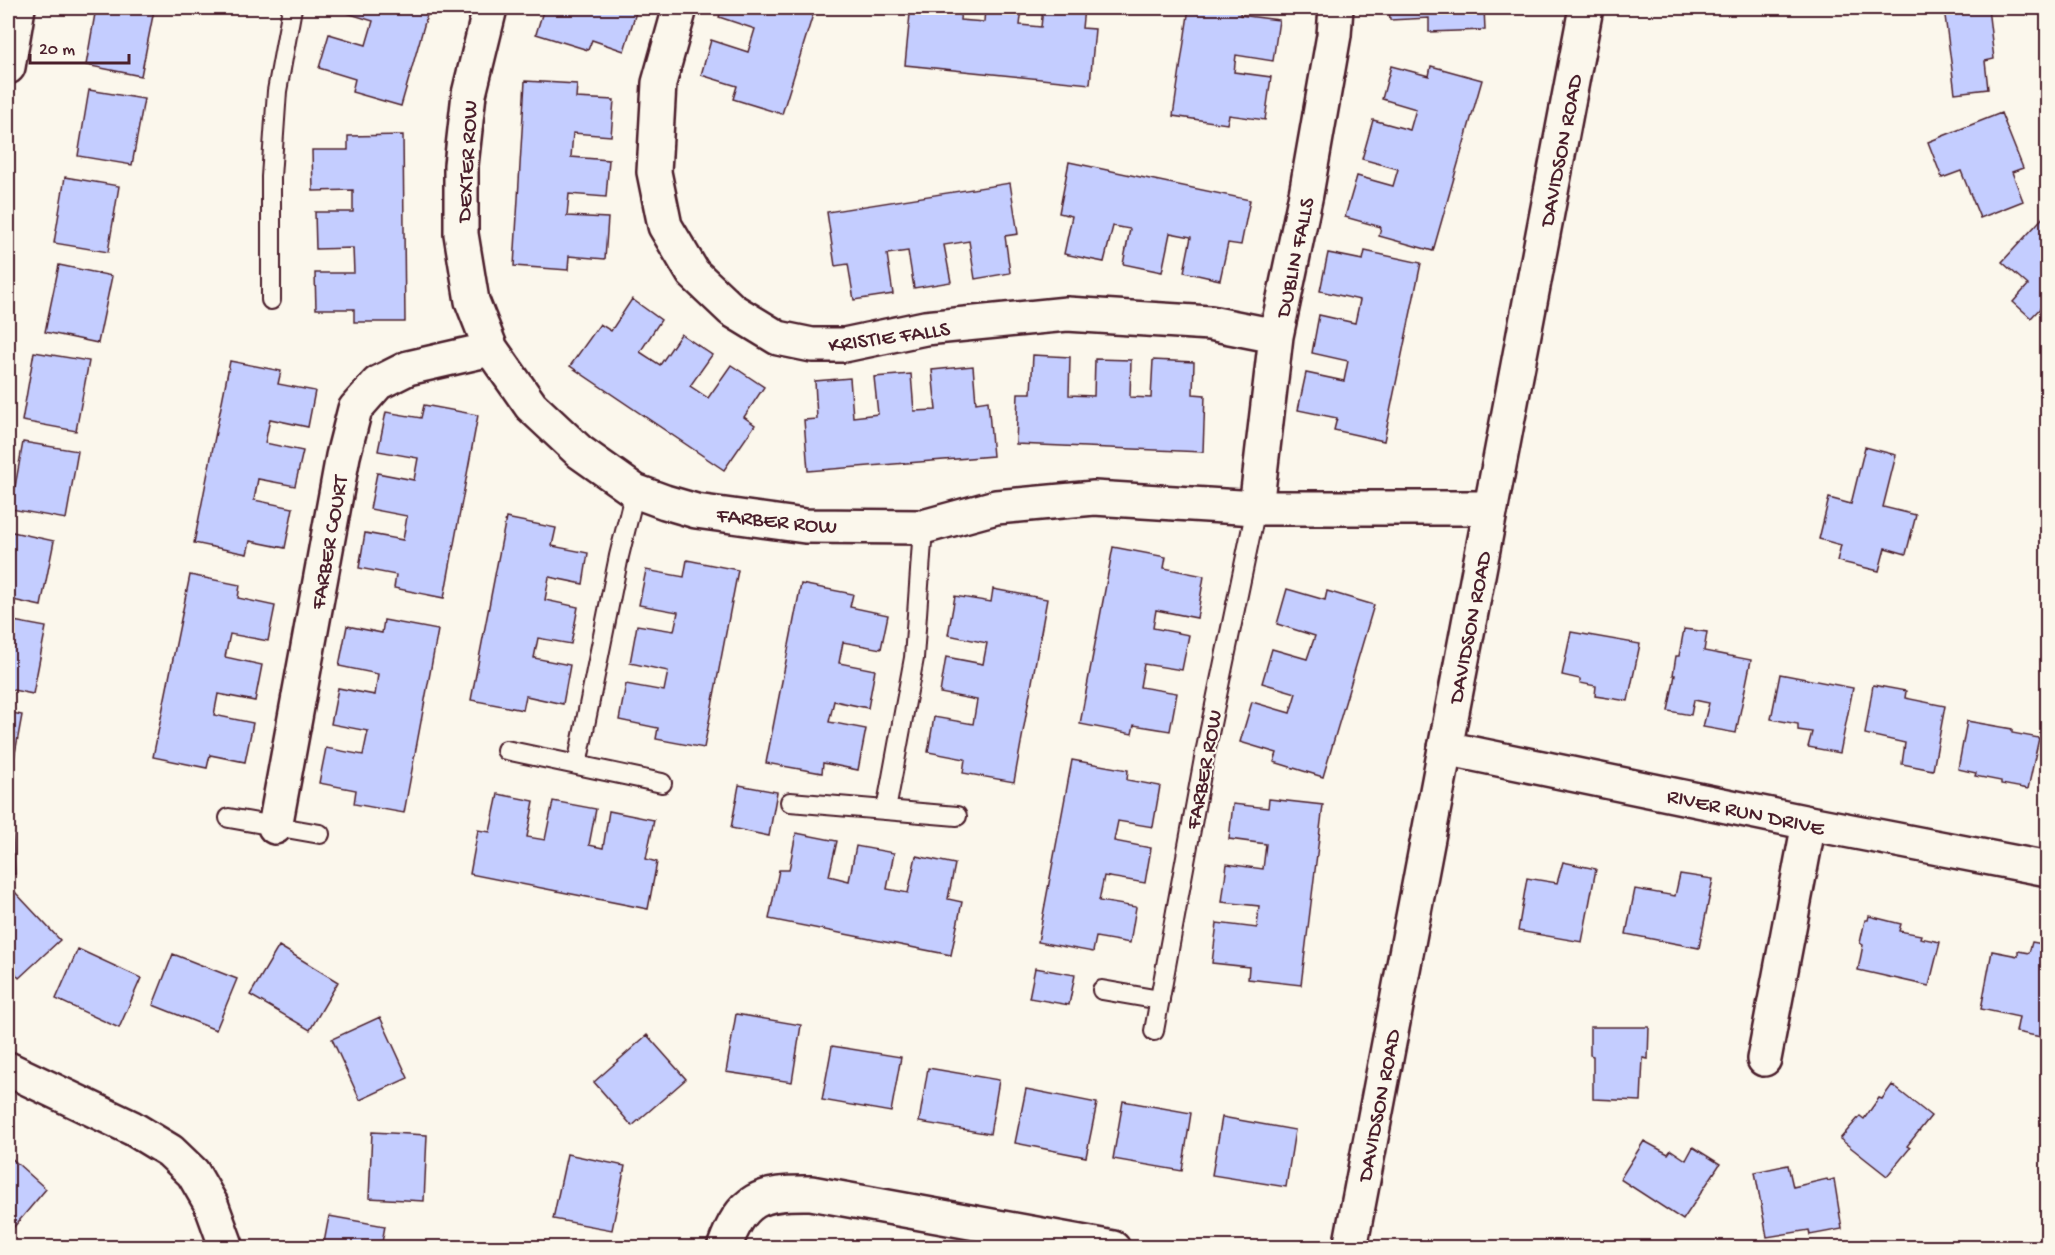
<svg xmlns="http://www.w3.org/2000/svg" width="2055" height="1255" font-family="'Gochi Hand',sans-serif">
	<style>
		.building { fill: #c4cdff; stroke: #4a1f2b; stroke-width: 1.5 }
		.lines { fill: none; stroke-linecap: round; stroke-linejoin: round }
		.lane-casing { stroke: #4a1f2b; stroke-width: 22 }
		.street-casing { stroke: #4a1f2b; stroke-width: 38 }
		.secondary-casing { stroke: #4a1f2b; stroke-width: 38 }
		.lane { stroke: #fbf7ec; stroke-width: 18 }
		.street { stroke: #fbf7ec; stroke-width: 33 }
		.secondary { stroke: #fbf7ec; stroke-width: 33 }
		.labels { text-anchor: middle; stroke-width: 4.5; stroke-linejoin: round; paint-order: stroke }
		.street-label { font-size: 22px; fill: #4a1f2b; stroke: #fbf7ec }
	</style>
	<rect width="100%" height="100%" fill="#fbf7ec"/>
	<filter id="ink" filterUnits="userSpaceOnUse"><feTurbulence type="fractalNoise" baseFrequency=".0167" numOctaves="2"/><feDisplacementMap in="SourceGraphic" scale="12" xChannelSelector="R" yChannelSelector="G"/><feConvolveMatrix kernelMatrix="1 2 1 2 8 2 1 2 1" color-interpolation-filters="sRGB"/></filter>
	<g filter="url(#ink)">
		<path class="building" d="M96 8H141L154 10 141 76 86 65Z
			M337 8H429L401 106 352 92 355 79 319 68 329 34 366 45 373 21 337 10Z
			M544 8H632L637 9 624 51 592 40 588 50 536 34Z
			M722 8H815L782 114 733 99 737 86 701 75 711 40 748 52 755 29 719 17Z
			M925 8H961L960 20 984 22 985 8H1022L1020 25 1041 27 1043 8H1084L1082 28 1095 29 1090 84 905 65 910 14 924 15Z
			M1189 8H1241L1240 15 1279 20 1273 61 1236 55 1234 72 1271 77 1265 120 1229 115 1227 124 1173 116Z
			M1389 8H1484L1485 30 1429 32V18L1390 20Z
			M1944 8H1988L1994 59 1985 61 1988 89 1955 93Z
			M1391 66 1429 76 1431 66 1482 80 1433 251 1379 236 1381 227 1345 217 1357 176 1393 186 1398 169 1362 159 1373 120 1410 130 1416 109 1382 99Z
			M525 81 577 84 576 98 614 100 611 136 573 133 571 157 609 160 606 197 569 194 567 216 608 218 605 259 569 256 568 270 514 266Z
			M89 90 144 99 132 165 78 156Z
			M2001 113 2023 168 2012 172 2023 201 1980 218 1961 171 1942 178 1928 142Z
			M403 135 405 322H354V309H316L315 273H354L353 248 316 249 315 212H353V190L313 191 312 150H348V136Z
			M1069 162 1250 200 1241 245 1228 243 1220 280 1184 272 1191 237 1170 233 1162 272 1123 264 1130 229 1113 226 1104 262 1064 254 1072 216 1059 213Z
			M65 177 119 186 108 252 54 243Z
			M1010 183 1018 234 1005 236 1010 273 975 279 969 241 944 245 951 282 914 288 908 251 887 254 893 294 854 300 848 264 835 266 827 212Z
			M2048 212V300L2031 318 2013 302 2028 285 2002 262Z
			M1365 251 1421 263 1384 441 1334 430 1337 418 1298 410 1306 373 1344 381 1348 361 1312 353 1319 315 1355 323 1360 300 1320 291 1328 253 1363 260Z
			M59 265 112 276 98 343 45 332Z
			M632 299 661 320 640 352 660 365 681 334 712 355 690 386 708 398 731 365 764 387 744 417 755 425 724 470 570 366 600 324 611 331Z
			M34 352 89 361 76 431 22 421Z
			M1033 355 1070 357 1069 395 1094 396 1095 359 1131 360 1130 397 1151 398 1153 360 1194 362 1193 394 1205 395 1203 452 1016 444 1018 393H1031Z
			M230 361 281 371 278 384 315 391 308 427 270 419 265 443 303 451 295 486 258 479 254 500 293 508 285 548 250 541 247 554 194 543Z
			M973 366 976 403 988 401 993 456 808 471 804 420 817 419 815 381 850 378 853 417 878 414 874 377 911 374 914 411 936 410 932 370Z
			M424 405 478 415 444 598 394 588 396 575 359 568 365 533 403 540 407 516 370 509 377 473 414 480 418 458 378 451 386 412 421 418Z
			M23 442 78 451 66 519 11 509Z
			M1865 447 1896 455 1883 507 1916 515 1906 554 1885 548 1879 571 1837 561 1841 545 1819 539 1829 498 1851 504Z
			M506 518 556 528 552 546 588 553 583 584 549 577 545 600 578 607 571 644 538 638 534 658 570 665 563 704 526 696 523 710 471 700Z
			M8 531 54 541 41 606 8 599Z
			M1113 547 1166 557 1164 568 1204 576 1197 618 1156 610 1153 628 1189 635 1182 670 1144 664 1140 687 1177 693 1170 731 1134 725 1132 734 1080 724Z
			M687 560 738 570 704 748 656 739 658 728 619 720 626 684 664 691 668 671 630 663 637 625 674 631 678 612 639 605 646 570 684 577Z
			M190 575 240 585 238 598 275 606 268 641 230 634 225 657 262 665 255 701 218 694 214 715 253 723 245 762 210 755 207 768 153 757Z
			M801 584 853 594 850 607 888 615 881 649 843 642 839 663 875 670 868 708 834 701 829 722 866 729 858 770 823 763 822 773 766 763Z
			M993 589 1047 599 1014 782 963 773 965 759 928 752 934 717 973 724 977 700 940 693 946 657 983 664 987 643 948 635 955 596 991 602Z
			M1287 589 1325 600 1327 591 1374 605 1323 777 1274 762 1277 753 1240 742 1252 702 1290 713 1296 693 1262 683 1272 649 1307 659 1315 636 1277 624Z
			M8 620 46 627 33 694 8 689Z
			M384 620 438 630 404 813 354 804 356 790 319 783 326 748 363 755 368 731 331 724 338 688 375 695 378 674 339 666 347 626 382 633Z
			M1684 629 1707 632 1704 651 1751 660 1736 733 1703 727 1709 703 1694 700 1691 715 1668 711 1675 675H1673L1676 656H1679Z
			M1571 632 1640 644 1628 701 1595 696 1596 686 1580 683V679L1562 675Z
			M1780 674 1853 688 1840 753 1808 747 1812 732 1798 730V724L1771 719Z
			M1873 685 1906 691 1905 698 1945 706 1933 770 1902 764 1905 743 1865 734Z
			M8 712 22 715 10 781H8Z
			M1967 721 2012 729V733L2039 738 2028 789 2001 784V781L1975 776 1976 773 1958 769Z
			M1072 760 1128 770 1127 780 1160 786 1153 827 1118 821 1114 841 1151 848 1145 883 1104 876 1099 901 1136 907 1130 943 1096 937 1093 952 1038 942Z
			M739 785 777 792 769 836 731 828Z
			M498 794 534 801 527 837 545 840 553 801 596 809 589 845 603 848 609 811 654 820 646 859 657 862 648 909 470 874 478 830 490 832Z
			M1269 799 1323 805 1301 985 1248 979 1249 967 1212 963 1217 923 1257 928 1259 906 1222 902 1227 864 1263 869 1266 844 1229 839 1233 804 1268 808Z
			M8 805H11L15 874 8 875Z
			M796 833 837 841 829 876 849 881 856 846 894 853 887 889 908 893 916 856 955 864 948 899 962 902 951 955 769 919 779 870H789Z
			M1563 862 1596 869 1582 942 1518 931 1527 878 1557 883Z
			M1680 874 1713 879 1699 948 1626 934 1635 889 1675 896Z
			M14 891 60 940 19 978 8 965V897Z
			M1869 916 1901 924 1899 931 1921 935 1920 938 1940 942 1929 986 1858 970 1863 945 1860 943 1865 920H1868Z
			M2032 942 2048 945 2046 1038 2016 1032 2019 1017 1981 1009 1992 951 2018 956V951L2029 953Z
			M279 946 338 982 310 1030 250 995Z
			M78 949 141 978 119 1028 56 999Z
			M173 954 237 979 216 1030 153 1005Z
			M1035 968 1075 975 1069 1005 1029 998Z
			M736 1014 801 1025 792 1082 726 1072Z
			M380 1017 408 1078 360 1100 332 1039Z
			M1590 1027H1649L1648 1059 1643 1058 1641 1101 1593 1099V1056L1590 1055Z
			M647 1035 686 1079 632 1126 594 1082Z
			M832 1046 901 1057 891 1112 822 1100Z
			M928 1068 999 1080 990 1134 919 1122Z
			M1892 1085 1931 1116 1907 1146 1910 1148 1887 1176 1840 1139 1860 1116 1864 1119 1879 1098 1882 1099Z
			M1026 1089 1097 1103 1086 1157 1015 1143Z
			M1123 1101 1191 1113 1182 1171 1113 1159Z
			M1222 1117 1295 1130 1286 1187 1212 1175Z
			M372 1132 427 1135 424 1201 369 1198Z
			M1644 1141 1668 1154 1671 1150 1686 1160 1693 1147 1720 1164 1683 1220 1620 1179Z
			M567 1154 625 1166 612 1230 553 1219Z
			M9 1156 46 1189 8 1234V1157Z
			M1788 1165 1793 1187 1827 1179 1828 1181 1834 1179 1842 1229 1810 1235 1809 1230 1767 1237 1755 1172Z
			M329 1216 385 1226 381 1248H323Z"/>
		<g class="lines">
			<g class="lane-casing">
				<path id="lane" d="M271 300V177L277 91 292 8
					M506 750 662 783
					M577 765 619 556 635 491
					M790 802 957 816
					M886 810 914 658 923 527
					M229 818 320 834
					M1102 990 1160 1000
					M1154 1031 1205 753 1256 508"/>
			</g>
			<g class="street-casing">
				<path id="street" d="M490 8 469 94 461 165V234L472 301 491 349 531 406 580 452 635 491 665 502 696 511 805 526 923 527 996 507 1094 498 1256 508H1491
					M680 8 659 83 654 172 665 226 693 273 732 310 778 338 812 345H844L925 328 1067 314 1210 323 1276 336
					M8 67 18 8
					M1256 508 1276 336 1306 194 1334 35 1336 8
					M1445 748 1809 823 2048 869
					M275 827 343 456 355 409 378 383 408 368 491 349
					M1764 1059 1809 823
					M8 1069 132 1128 170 1151 193 1173 211 1204 227 1248
					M724 1248C742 1198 760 1192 811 1193L1113 1248"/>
			</g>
			<g class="secondary-casing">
				<path id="secondary" d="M1350 1248 1586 8"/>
			</g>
			<use href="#lane" class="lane"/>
			<use href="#street" class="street"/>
			<use href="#secondary" class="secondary"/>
		</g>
	</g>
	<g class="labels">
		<g class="street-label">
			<text transform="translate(1559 150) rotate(-79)" y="8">DAVIDSON ROAD</text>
			<text transform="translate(465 161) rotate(-87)" y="8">DEXTER ROW</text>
			<text transform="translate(1293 257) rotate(-78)" y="8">DUBLIN FALLS</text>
			<text transform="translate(889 335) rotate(-8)" y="8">KRISTIE FALLS</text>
			<text transform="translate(777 519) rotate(6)" y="8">FARBER ROW</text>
			<text transform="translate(327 542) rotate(-80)" y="8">FARBER COURT</text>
			<text transform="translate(1468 627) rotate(-79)" y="8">DAVIDSON ROAD</text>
			<text transform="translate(1202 769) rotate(-79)" y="8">FARBER ROW</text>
			<text transform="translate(1746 810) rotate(12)" y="8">RIVER RUN DRIVE</text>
			<text transform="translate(1377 1105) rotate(-79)" y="8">DAVIDSON ROAD</text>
		</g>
	</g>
	<rect width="2055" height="1255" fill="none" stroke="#fbf7ec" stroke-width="30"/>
	<rect x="15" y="15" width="2025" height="1225" fill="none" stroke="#4a1f2b" stroke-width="2" filter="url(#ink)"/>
	<path d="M30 54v9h99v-9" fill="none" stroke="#4a1f2b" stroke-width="3"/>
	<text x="39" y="54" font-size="18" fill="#4a1f2b" stroke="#fbf7ec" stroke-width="4.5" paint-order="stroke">20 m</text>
</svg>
